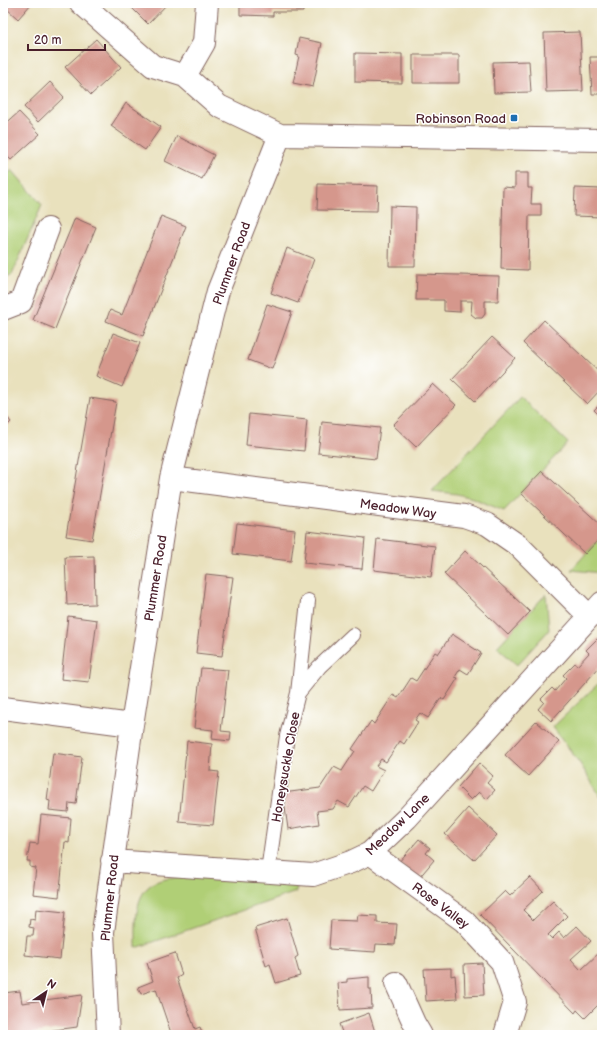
<svg xmlns="http://www.w3.org/2000/svg" width="605" height="1038" font-family="'Balsamiq Sans',sans-serif">
	<style>
		.green { fill: #b0cf76; stroke: #7d7750 }
		.building { fill: #d5978c }
		.lines { fill: none; stroke-linecap: round; stroke-linejoin: round }
		.service-casing { stroke: #82635e; stroke-width: 16 }
		.minor-casing { stroke: #82635e; stroke-width: 24 }
		.service { stroke: #fff; stroke-width: 14 }
		.minor { stroke: #fff; stroke-width: 22 }
		.poi-dot { fill: #1f6fb2; stroke: #fff; stroke-width: 1.5 }
		.labels { text-anchor: middle; stroke-width: 3; stroke-linejoin: round; paint-order: stroke }
		.poi-label { font-size: 13px; fill: #4a1f2b; stroke: #fff; text-anchor: end }
		.street-label { font-size: 13px; fill: #4a1f2b; stroke: #fff }
	</style>
	<rect width="100%" height="100%" fill="#fff"/>
	<filter id="ink" filterUnits="userSpaceOnUse"><feTurbulence type="fractalNoise" baseFrequency=".025" numOctaves="2"/><feDisplacementMap in="SourceGraphic" scale="8" xChannelSelector="R" yChannelSelector="G"/><feConvolveMatrix kernelMatrix="1 2 1 2 8 2 1 2 1" color-interpolation-filters="sRGB"/></filter>
	<filter id="wash" filterUnits="userSpaceOnUse"><feTurbulence type="fractalNoise" baseFrequency=".012" numOctaves="4" result="noise"/><feDisplacementMap in="SourceGraphic" scale="16" xChannelSelector="R" yChannelSelector="G"/><feGaussianBlur stdDeviation="0.9" result="paint"/><feColorMatrix in="noise" values="0 0 0 0 0 0 0 0 0 0 0 0 0 0 0 0 0 1.4 0 .05"/><feComposite in="paint" operator="in"/></filter>
	<g filter="url(#wash)">
		<rect width="100%" height="100%" fill="#e9e1bd"/>
		<path class="green" d="M12 170 42 205 12 275 3 277V178Z
			M520 397 568 443 504 511 473 498 457 494 432 491Z
			M602 536V573L571 570Z
			M546 594 549 630 517 665 497 647Z
			M602 680V799L581 765 553 727Z
			M179 873 298 882 296 892 136 948C136 915 132 878 177 878Z"/>
		<g id="blocks">
			<path class="building" d="M3 3H32L18 19 6 8 3 12Z
				M127 3H168L148 24Z
				M240 3H303V12H273V16L240 15Z
				M580 32 583 91 546 92 544 33Z
				M299 38 322 43 313 87 293 83 299 56 296 55Z
				M96 39 121 67 91 95 65 67Z
				M355 53 402 54V83L355 82Z
				M413 55H459V83H413Z
				M590 57H602V94H592Z
				M529 61 531 92 494 93 493 62Z
				M50 82 64 97 38 122 24 107Z
				M126 103 161 127 145 150 111 126Z
				M19 112 40 134 11 160 3 152V126Z
				M177 136 214 155 202 179 165 161Z
				M515 173H528V188H532L531 204H541V216H529L528 270 501 269 503 187 515 188Z
				M318 184 378 186 377 211 317 210Z
				M575 188 602 189V217L574 216Z
				M390 206 416 207 415 266H389Z
				M161 216 186 226 143 336 106 321 110 310 122 315Z
				M75 218 96 227 55 329 33 320Z
				M287 248 314 259 298 303 271 293Z
				M417 274 499 276 498 301H485V314L482 318H476L471 314 472 301H460V312L444 311V300H416Z
				M267 304 292 312 272 369 248 360Z
				M544 320 602 375V388L587 404 523 343Z
				M113 333 140 343 122 387 96 376Z
				M492 337 515 358 475 401 452 379Z
				M433 384 456 405 416 447 393 425Z
				M90 398 116 402 92 540 66 536Z
				M602 402V418L594 410Z
				M3 412 11 422 3 430Z
				M249 414 307 420 304 451 246 445Z
				M322 422 380 428 376 459 318 453Z
				M542 471 602 526V536L585 554 521 493Z
				M237 523 295 530 291 561 233 554Z
				M307 531 365 538 362 569 304 563Z
				M377 539 435 546 431 577 374 570Z
				M465 551 530 612 508 635 444 574Z
				M94 556 95 604 67 605 65 557Z
				M206 574 233 577 222 656 196 653Z
				M68 616 97 620 89 682 61 679Z
				M452 634 481 653 468 674 460 669 455 677 458 678 444 700 441 698 428 718 420 713 415 720 418 722 404 744 400 741 386 762 381 759 376 766 384 770 371 791 363 786 349 807 338 801 333 809 317 811 319 824 288 829 283 793 320 788 334 767 342 771 355 751 352 749 371 721 374 724 393 695 398 698 411 678 416 681 435 652 438 654Z
				M598 638 601 641 602 639V664L551 721 538 709 544 702 541 699 552 688 555 691 566 678 563 675 575 663 577 666 589 653 586 650Z
				M201 668 228 670 221 731 231 732 230 741 212 739 213 730 194 728Z
				M536 721 559 742 528 776 505 755Z
				M187 741 212 744 210 771 219 772 213 825 179 822Z
				M53 753 82 757 76 804 69 803 68 812 49 810 50 801 47 800Z
				M479 763 493 776 487 783 495 790 487 799 479 792 471 800 458 787Z
				M468 808 497 835 474 860 445 834Z
				M41 815 71 818 69 843 65 842 59 897 33 894 36 868 30 867V861H27L30 843 38 844Z
				M419 839 430 848 426 853 434 860 418 879 398 863Z
				M530 877 543 891 523 910 533 920 553 901 567 916 548 935 552 939 559 932 564 938 577 926 591 941 571 959 581 970 601 951 602 952V990H601L602 991V1001L585 1018 577 1010 575 1013 480 915 505 891 510 896Z
				M36 909 65 912 60 959 25 955 27 936H33L34 928 29 927 30 919 35 920Z
				M358 915 377 916V923L397 924 395 945 376 944 375 952 329 949 331 920 357 921Z
				M287 918 298 956 295 958 300 976 276 983 270 964 266 966 255 928Z
				M175 953 182 975 177 978 195 1029 200 1027 203 1035H166L171 1033 156 989 141 994 138 987 153 981 147 963Z
				M482 963 484 995 465 996 464 964Z
				M451 968V976L455 975 457 999 426 1001 424 969Z
				M369 977V989H371L372 1008 340 1010 338 983 347 982V979Z
				M20 991 22 1003 82 995 77 1027 18 1035H7V1032L3 1033V1005L4 1006 3 993Z
				M369 1013 376 1035H343L339 1024Z"/>
		</g>
	</g>
	<g filter="url(#ink)">
		<use href="#blocks" fill-opacity="0" stroke="#82635e" stroke-width="1"/>
		<g class="lines">
			<g class="service-casing">
				<path id="service" d="M298 693 308 601
					M268 871 287 736 298 693 319 667 353 635"/>
			</g>
			<g class="minor-casing">
				<path id="minor" d="M81 3 153 66 185 76 219 106 280 135 602 140
					M185 76 204 43 207 3
					M3 309 21 302 48 229
					M171 478 464 516 487 524 519 546 589 616
					M3 708 132 725
					M370 853 464 921 502 962 515 1002 505 1035
					M112 861 313 875 351 862 370 853 407 818 602 603
					M396 983 414 1023 421 1035
					M108 1035 103 932 132 725 171 478 218 291 280 135"/>
			</g>
			<use href="#service" class="service"/>
			<use href="#minor" class="minor"/>
		</g>
	</g>
	<rect class="poi-dot" x="510" y="114" width="8" height="8" rx="2"/>
	<g class="labels">
		<g class="poi-label">
			<text x="506" y="123">Robinson Road</text>
		</g>
		<g class="street-label">
			<text transform="translate(231 263) rotate(-70)" y="5">Plummer Road</text>
			<text transform="translate(398 508) rotate(8)" y="5">Meadow Way</text>
			<text transform="translate(155 578) rotate(-81)" y="5">Plummer Road</text>
			<text transform="translate(285 767) rotate(-80)" y="5">Honeysuckle Close</text>
			<text transform="translate(397 824) rotate(-44)" y="5">Meadow Lane</text>
			<text transform="translate(109 898) rotate(-84)" y="5">Plummer Road</text>
			<text transform="translate(441 905) rotate(37)" y="5">Rose Valley</text>
		</g>
	</g>
	<rect width="605" height="1038" fill="none" stroke="#fff" stroke-width="16"/>
	<g transform="translate(46 992) rotate(35)" stroke="#ffffff" stroke-width="3" paint-order="stroke">
	<path d="M0-3L7 15L0 10L-7 15Z" fill="#4a1f2b"/>
	<text y="-6" font-size="11" font-weight="bold" text-anchor="middle" fill="#4a1f2b">N</text>
	</g>
	<path d="M28 44v6h77v-6" fill="none" stroke="#4a1f2b" stroke-width="2"/>
	<text x="34" y="44" font-size="12" fill="#4a1f2b" stroke="#ffffff" stroke-width="3" paint-order="stroke">20 m</text>
</svg>
